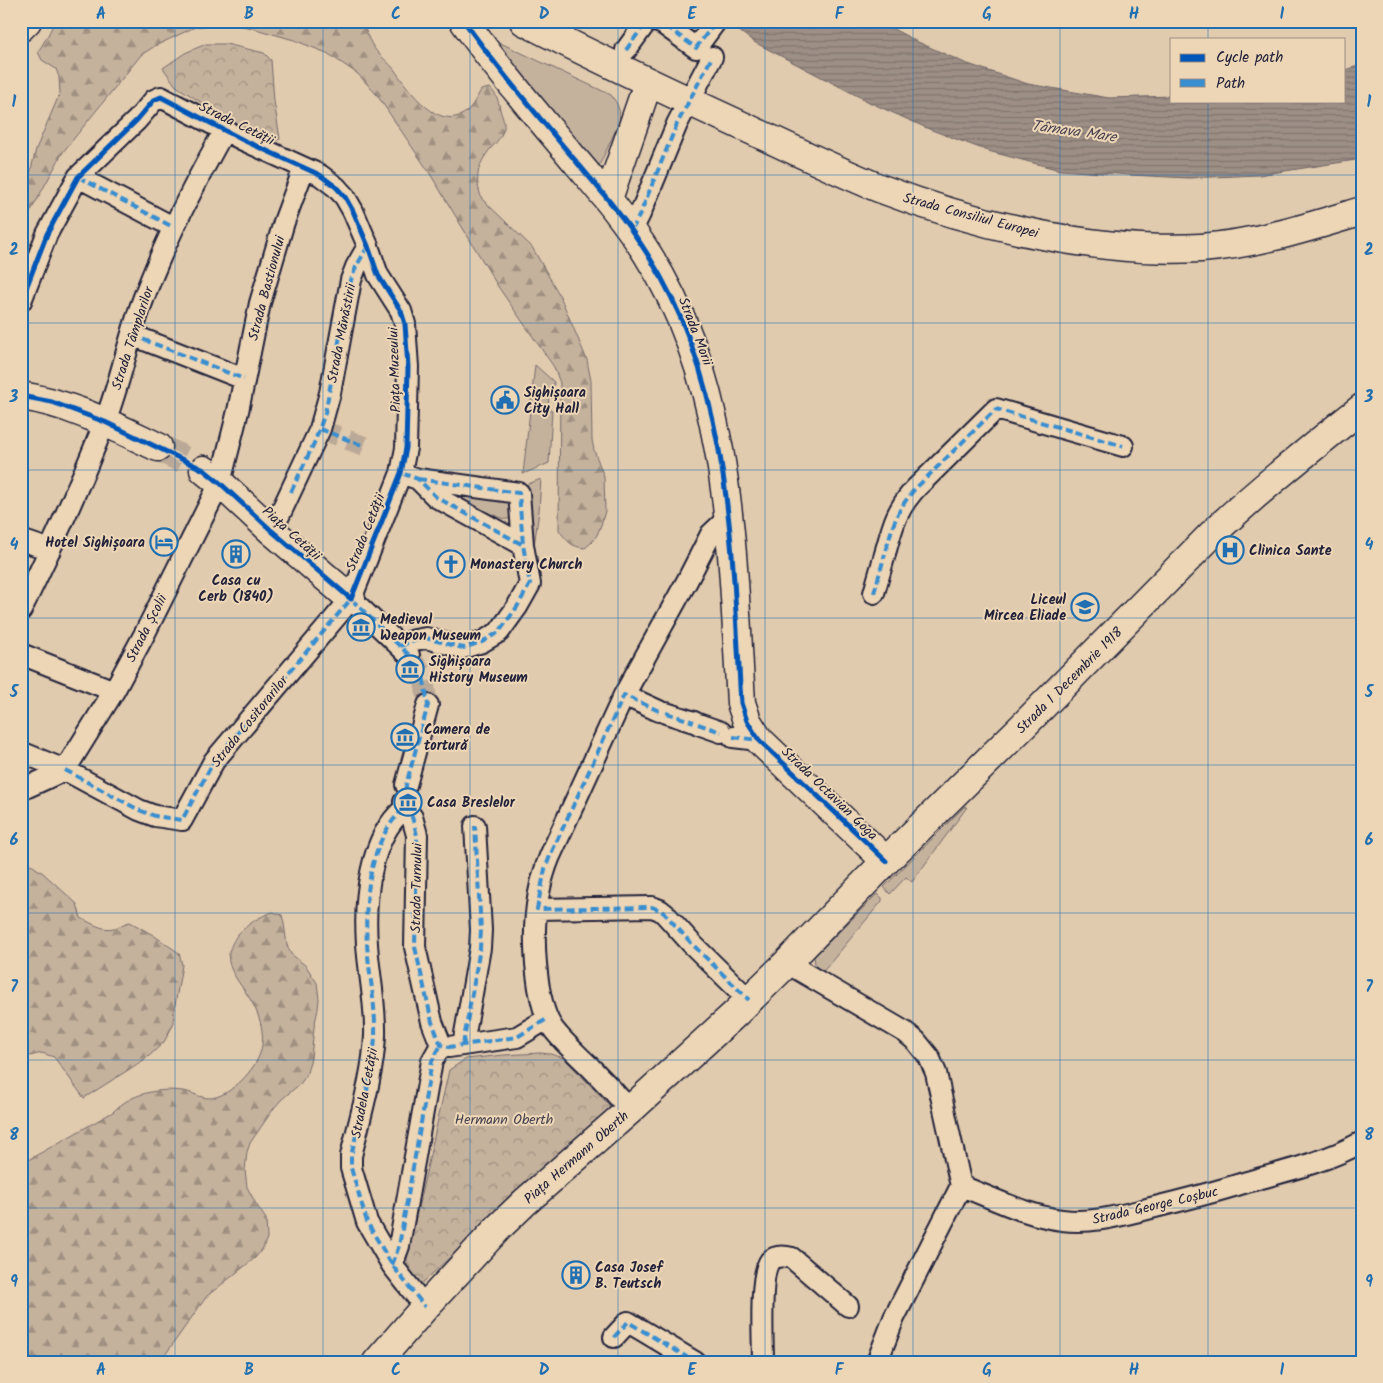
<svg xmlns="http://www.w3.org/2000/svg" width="1383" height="1383" font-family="Kalam,sans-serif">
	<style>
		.grass { fill: #c5b29d; stroke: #746a6c }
		.forest { fill: url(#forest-firs); stroke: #746a6c }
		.park { fill: url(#park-crowns); stroke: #746a6c }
		.water { fill: url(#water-rules); stroke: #6c6367 }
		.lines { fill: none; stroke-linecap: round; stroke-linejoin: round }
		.street-tunnel { stroke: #bba997; stroke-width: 20; stroke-dasharray: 20 10; stroke-linecap: butt }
		.secondary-tunnel { stroke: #bba997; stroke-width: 28; stroke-dasharray: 28 14; stroke-linecap: butt }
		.street-casing { stroke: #22223b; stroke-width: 24 }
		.secondary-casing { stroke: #22223b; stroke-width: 31 }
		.highway-casing { stroke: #22223b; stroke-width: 31 }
		.street { stroke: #edd6b6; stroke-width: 20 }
		.secondary { stroke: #edd6b6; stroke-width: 28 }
		.highway { stroke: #edd6b6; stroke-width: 28 }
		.quiet { stroke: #398ed0; stroke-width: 4; stroke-dasharray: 8 4; stroke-linecap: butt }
		.cycleway-casing { stroke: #edd6b6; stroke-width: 8 }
		.cycleway { stroke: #0057b8; stroke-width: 5 }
		.grid { fill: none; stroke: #1f6fb2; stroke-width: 1; stroke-opacity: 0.55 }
		.labels { text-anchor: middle; stroke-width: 4; stroke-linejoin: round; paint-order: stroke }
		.street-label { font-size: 14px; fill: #22223b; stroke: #edd6b6 }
		.poi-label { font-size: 14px; font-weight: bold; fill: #22223b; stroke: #edd6b6; text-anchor: start }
		.park-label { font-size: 14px; fill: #433f4f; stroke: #edd6b6 }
		.water-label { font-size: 15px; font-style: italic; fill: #474351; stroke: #edd6b6 }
		.neatline { fill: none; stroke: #1f6fb2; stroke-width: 2 }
		.grid-label { font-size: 16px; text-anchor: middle; font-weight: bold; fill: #1f6fb2 }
	</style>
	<defs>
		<pattern id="forest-firs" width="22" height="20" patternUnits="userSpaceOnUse" patternTransform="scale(1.25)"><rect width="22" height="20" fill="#c5b29d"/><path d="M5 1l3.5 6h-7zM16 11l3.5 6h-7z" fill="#a09081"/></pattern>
		<pattern id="park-crowns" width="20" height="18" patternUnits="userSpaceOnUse" patternTransform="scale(1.25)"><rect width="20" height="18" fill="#c5b29d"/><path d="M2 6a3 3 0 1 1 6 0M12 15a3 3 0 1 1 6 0" fill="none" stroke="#a09081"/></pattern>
		<pattern id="water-rules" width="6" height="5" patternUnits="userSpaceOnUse" patternTransform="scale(1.25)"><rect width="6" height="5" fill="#9d8f85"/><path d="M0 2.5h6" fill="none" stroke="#80746e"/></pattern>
	</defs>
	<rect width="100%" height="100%" fill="#e1cbae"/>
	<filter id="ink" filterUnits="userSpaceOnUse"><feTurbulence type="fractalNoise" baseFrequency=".02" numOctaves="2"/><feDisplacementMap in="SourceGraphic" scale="10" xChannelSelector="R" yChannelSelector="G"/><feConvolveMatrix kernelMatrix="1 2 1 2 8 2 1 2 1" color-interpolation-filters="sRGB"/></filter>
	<g filter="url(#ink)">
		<path class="grass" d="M477 32 611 95C618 104 621 111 619 123L598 168Z
			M535 365 554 382 553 392H549L548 410H552L549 463 523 474Z
			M541 479 539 511 533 553 523 486Z
			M442 488 509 495 511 515 509 519H505L469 506Z
			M965 806 967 807 912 882 906 877 890 894 884 887Z
			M878 894 882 898V901L821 974 815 964 814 957 876 895Z"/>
		<path class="forest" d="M55 21H363C366 34 371 46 380 55 385 60 390 64 394 69 407 88 438 133 466 112 472 107 477 97 481 90L490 88C497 95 498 100 500 109 501 115 505 121 504 128 502 136 496 143 491 148 477 165 474 179 482 199L532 247 560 296 587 360 591 381 592 440 594 450 604 477 605 511 601 525 597 535 592 542 585 548C571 547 567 541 559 530L560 383 554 367 499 288 429 172 377 95 358 74 327 53 319 50 294 40 252 28 237 25H213L195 27 155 46 141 55 63 152 21 229V192L28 182 36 149 60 93 59 77 56 69 42 60 38 52 47 37Z
			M21 858 43 873 77 904 81 918C91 923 103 931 114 928 119 927 124 923 130 922L153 935 179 953 182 965 174 1011 173 1025 164 1042 147 1058 84 1098 54 1057 42 1053 21 1058Z
			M273 912 282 915 284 924 287 945 291 954 306 966 317 983 319 999 318 1009 314 1027 311 1058 306 1076 300 1084 282 1099 274 1108 250 1143 247 1152 245 1170 247 1187 256 1204 266 1219 267 1238 263 1248 255 1258 207 1296 160 1362H21V1164L113 1112C131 1093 158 1088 183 1091 192 1092 200 1098 209 1098 228 1098 252 1073 259 1056 267 1037 260 1015 250 999 243 987 232 976 229 962 227 953 232 942 238 934 248 924 260 916 273 912Z"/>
		<path class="park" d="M206 44H226L264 53 271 60 274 101 280 139 269 143 227 119 176 86 163 68 185 53Z
			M540 1053 550 1054 564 1058 611 1107 419 1286 407 1268V1257L449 1070 466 1059 504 1055Z"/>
		<path class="water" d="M726 21H878L918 42 965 63 1028 84 1109 98 1172 96V101H1344V70L1362 65V159L1259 175 1188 178 1130 175 1060 170 988 151 929 129 871 103 754 42Z"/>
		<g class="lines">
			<path class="street-tunnel" d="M320 429 364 446
				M410 656 423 675 428 705"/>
			<path class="secondary-tunnel" d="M158 447 204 470"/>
			<g class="street-casing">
				<path id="street" d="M655 21 663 24 696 48 716 21
					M626 50 647 21
					M78 177 173 227
					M632 230 640 214 677 124 712 57
					M21 301 47 234 78 177 137 120 154 100 161 97 243 140 320 175 336 187 345 197 353 211 368 246 378 275 401 311 405 324 408 367 406 448 401 473 351 599 214 761 182 820 155 816 139 810 65 770 21 752
					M132 335 244 379
					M418 479 519 493 523 545
					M272 531 320 429 330 393 351 280 356 267 368 246
					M21 540 50 550
					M886 550C893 525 896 511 914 490L996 409 1123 446
					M874 593 885 554
					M351 599 409 655
					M21 610C51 549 79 487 104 424 119 386 127 346 140 308 162 246 192 188 224 131
					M400 646 415 640 426 638 463 648 482 642 499 632 517 607 530 584 523 545 436 497 418 479 401 473
					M21 654 114 691
					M624 695 659 711
					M666 713 694 722
					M698 724 721 732
					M733 737 759 740
					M65 770 114 691 144 635 220 483 238 411 260 303 284 222 304 168
					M406 785 428 705
					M21 790 65 770
					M404 802V809L412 817 417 835 415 947 432 1022 441 1045 449 1047 517 1037 547 1019
					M404 809C369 838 364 902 367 944 369 975 376 1005 375 1036 373 1076 360 1117 351 1156V1168L367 1222 392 1265 425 1307
					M537 909 652 907 660 910 665 914 692 944 749 1000
					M787 963 905 1032 916 1041 929 1057 936 1073 961 1186
					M463 1045 480 948 481 930 475 826
					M630 1110C618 1096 605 1082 591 1068 579 1056 565 1044 554 1030 545 1018 542 1003 539 988 532 944 533 897 550 856L624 695 687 581 711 534 729 517
					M961 1186C993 1198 1027 1216 1062 1220 1093 1224 1122 1215 1151 1208 1184 1200 1215 1192 1247 1182 1286 1171 1326 1162 1362 1142
					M392 1265 399 1246 432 1061 441 1045
					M614 1337 628 1322 695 1362
					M763 1362C763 1342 759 1274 770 1261 776 1255 784 1256 792 1258L848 1306
					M877 1362 894 1318 961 1186"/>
			</g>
			<g class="secondary-casing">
				<path id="secondary" d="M464 21C496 67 533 110 569 153 597 186 625 218 648 255 732 388 732 552 741 703L747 721 759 740 886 861
					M608 199 648 83
					M21 396C70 403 115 427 158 447
					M204 470 220 483 272 531 351 599
					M377 1362 425 1307 499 1227 525 1202 630 1110 735 1014 787 963 886 861 1023 726 1214 532C1261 488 1311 448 1362 408"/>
			</g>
			<g class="highway-casing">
				<path id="highway" d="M524 21C598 59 673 94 749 129 792 149 835 170 879 188 975 225 1098 254 1201 248 1257 244 1309 227 1362 211
					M21 27 27 21"/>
			</g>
			<use href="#street" class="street"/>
			<use href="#secondary" class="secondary"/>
			<use href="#highway" class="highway"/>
			<path class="quiet" d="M655 21 663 24 696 48 716 21
				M626 50 647 21
				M78 177 173 227
				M632 230 640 214 677 124 712 57
				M132 335 244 379
				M320 429 364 446
				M418 479 519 493 523 545
				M291 492 315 441 325 413 351 280 356 267 368 246
				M886 550C893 525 896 511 914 490L996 409 1123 446
				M874 593 885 554
				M400 646 415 640 426 638 463 648 482 642 499 632 517 607 530 584 523 545 436 497 418 479 401 473
				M659 711 624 695 550 856 545 869 537 909 652 907 660 910 665 914 692 944 749 1000
				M666 713 694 722
				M698 724 721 732
				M733 737 759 740
				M65 770 139 810 155 816 182 820 214 761 351 599 410 656 423 675 428 705 406 785 404 809 412 817 417 835 415 947 432 1022 441 1045 449 1047 517 1037 547 1019
				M404 809C369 838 364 902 367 944 369 975 376 1005 375 1036 373 1076 360 1117 351 1156V1168L367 1222 392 1265 425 1307
				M463 1045 480 948 481 930 475 826
				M392 1265 399 1246 432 1061 441 1045
				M614 1337 628 1322 695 1362"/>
			<g class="cycleway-casing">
				<path id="cycleway" d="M464 21C496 67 533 110 569 153 597 186 625 218 648 255 732 388 732 552 741 703L747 721 759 740 886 861
					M21 301 47 234 78 177 137 120 154 100 161 97 243 140 320 175 336 187 345 197 353 211 368 246 378 275 401 311 405 324 408 367 406 448 401 473 351 599 272 531 220 483 204 470 105 422 52 402 21 396"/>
			</g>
			<use href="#cycleway" class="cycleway"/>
		</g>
	</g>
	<path class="grid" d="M175 21V1362M323 21V1362M470 21V1362M618 21V1362M765 21V1362M913 21V1362M1060 21V1362M1208 21V39M1208 101V1362M21 175H1362M21 323H1362M21 470H1362M21 618H1362M21 765H1362M21 913H1362M21 1060H1362M21 1208H1362"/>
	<defs>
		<g id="civic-ring" transform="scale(1.4375)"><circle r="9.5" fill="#edd6b6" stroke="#1f6fb2" stroke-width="1.5"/><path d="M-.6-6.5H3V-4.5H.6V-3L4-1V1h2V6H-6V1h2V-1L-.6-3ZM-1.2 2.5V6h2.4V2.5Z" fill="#1f6fb2"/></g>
		<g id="hotel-ring" transform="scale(1.4375)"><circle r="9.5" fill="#edd6b6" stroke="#1f6fb2" stroke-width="1.5"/><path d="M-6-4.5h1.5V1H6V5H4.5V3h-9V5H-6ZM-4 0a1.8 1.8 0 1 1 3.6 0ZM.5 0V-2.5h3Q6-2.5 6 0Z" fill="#1f6fb2"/></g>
		<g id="hospital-ring" transform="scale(1.4375)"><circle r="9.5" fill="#edd6b6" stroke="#1f6fb2" stroke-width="1.5"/><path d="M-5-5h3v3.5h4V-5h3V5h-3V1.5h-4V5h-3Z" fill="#1f6fb2"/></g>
		<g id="building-ring" transform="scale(1.4375)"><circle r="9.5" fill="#edd6b6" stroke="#1f6fb2" stroke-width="1.5"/><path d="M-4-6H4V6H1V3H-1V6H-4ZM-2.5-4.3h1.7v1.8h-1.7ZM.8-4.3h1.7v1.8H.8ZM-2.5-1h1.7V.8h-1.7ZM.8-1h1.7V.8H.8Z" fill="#1f6fb2"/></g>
		<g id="church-ring" transform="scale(1.4375)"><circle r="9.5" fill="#edd6b6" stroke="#1f6fb2" stroke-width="1.5"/><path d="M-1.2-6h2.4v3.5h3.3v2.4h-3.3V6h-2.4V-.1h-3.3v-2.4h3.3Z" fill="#1f6fb2"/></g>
		<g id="university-ring" transform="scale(1.4375)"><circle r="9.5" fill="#edd6b6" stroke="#1f6fb2" stroke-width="1.5"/><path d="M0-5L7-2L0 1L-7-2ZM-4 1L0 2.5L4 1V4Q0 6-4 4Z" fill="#1f6fb2"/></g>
		<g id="museum-ring" transform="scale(1.4375)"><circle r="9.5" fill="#edd6b6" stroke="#1f6fb2" stroke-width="1.5"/><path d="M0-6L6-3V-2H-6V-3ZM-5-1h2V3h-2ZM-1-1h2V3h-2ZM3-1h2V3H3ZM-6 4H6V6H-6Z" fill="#1f6fb2"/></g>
	</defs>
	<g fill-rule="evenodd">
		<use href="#civic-ring" x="505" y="400"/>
		<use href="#hotel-ring" x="164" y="542"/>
		<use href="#hospital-ring" x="1230" y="550"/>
		<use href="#building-ring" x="236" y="554"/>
		<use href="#church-ring" x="451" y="564"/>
		<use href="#university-ring" x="1085" y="607"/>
		<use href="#museum-ring" x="361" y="627"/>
		<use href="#museum-ring" x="410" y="669"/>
		<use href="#museum-ring" x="405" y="737"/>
		<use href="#museum-ring" x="408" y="802"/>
		<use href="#building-ring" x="576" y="1275"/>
	</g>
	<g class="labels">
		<g class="street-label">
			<text transform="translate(237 123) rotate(26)" y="5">Strada Cetății</text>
			<text transform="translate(971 215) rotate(15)" y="5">Strada Consiliul Europei</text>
			<text transform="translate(266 288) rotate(-75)" y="5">Strada Bastionului</text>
			<text transform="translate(696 331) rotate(69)" y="5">Strada Morii</text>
			<text transform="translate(341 333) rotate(-79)" y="5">Strada Mănăstirii</text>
			<text transform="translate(132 338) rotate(-72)" y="5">Strada Tâmplarilor</text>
			<text transform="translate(394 370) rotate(-92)" y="5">Piața Muzeului</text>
			<text transform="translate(365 532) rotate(-68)" y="5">Strada Cetății</text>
			<text transform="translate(292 533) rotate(42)" y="5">Piața Cetății</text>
			<text transform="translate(146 628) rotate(-63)" y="5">Strada Școlii</text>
			<text transform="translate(1069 680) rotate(-45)" y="5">Strada 1 Decembrie 1918</text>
			<text transform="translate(249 721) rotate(-51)" y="5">Strada Cositorarilor</text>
			<text transform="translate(830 793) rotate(44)" y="5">Strada Octavian Goga</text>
			<text transform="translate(416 888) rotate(-89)" y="5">Strada Turnului</text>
			<text transform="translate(364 1093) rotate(-79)" y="5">Stradela Cetății</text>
			<text transform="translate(576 1157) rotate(-41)" y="5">Piața Hermann Oberth</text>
			<text transform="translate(1155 1205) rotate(-13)" y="5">Strada George Coșbuc</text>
		</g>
		<g class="poi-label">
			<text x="524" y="397">Sighișoara<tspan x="524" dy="16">City Hall</tspan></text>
			<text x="145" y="547" text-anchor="end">Hotel Sighișoara</text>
			<text x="1249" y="555">Clinica Sante</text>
			<text x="470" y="569">Monastery Church</text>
			<text x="236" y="585" text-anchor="middle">Casa cu<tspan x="236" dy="16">Cerb (1840)</tspan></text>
			<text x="1066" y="604" text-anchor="end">Liceul<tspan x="1066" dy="16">Mircea Eliade</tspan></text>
			<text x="380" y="624">Medieval<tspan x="380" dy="16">Weapon Museum</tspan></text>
			<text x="429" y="666">Sighișoara<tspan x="429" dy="16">History Museum</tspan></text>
			<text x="424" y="734">Camera de<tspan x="424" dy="16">tortură</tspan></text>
			<text x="427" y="807">Casa Breslelor</text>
			<text x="595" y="1272">Casa Josef<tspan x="595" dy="16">B. Teutsch</tspan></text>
		</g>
		<g class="park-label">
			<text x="504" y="1124">Hermann Oberth</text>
		</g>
		<g class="water-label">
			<text transform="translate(1074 131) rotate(8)" y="5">Târnava Mare</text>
		</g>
	</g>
	<rect width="1383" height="1383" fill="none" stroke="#edd6b6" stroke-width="55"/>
	<rect x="1170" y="38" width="175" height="65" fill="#edd6b6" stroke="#9c8e85"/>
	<rect x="1180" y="54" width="25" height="8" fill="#0057b8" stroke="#9c8e85"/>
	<text x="1216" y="62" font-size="15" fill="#22223b">Cycle path</text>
	<rect x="1180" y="79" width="25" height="8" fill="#398ed0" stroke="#9c8e85"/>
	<text x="1216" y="88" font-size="15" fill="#22223b">Path</text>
	<rect x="28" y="28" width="1328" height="1328" class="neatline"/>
	<g class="grid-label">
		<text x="101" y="19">A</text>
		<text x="249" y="19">B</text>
		<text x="396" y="19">C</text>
		<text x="544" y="19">D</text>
		<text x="692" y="19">E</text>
		<text x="839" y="19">F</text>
		<text x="987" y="19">G</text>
		<text x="1134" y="19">H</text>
		<text x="1282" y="19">I</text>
		<text x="14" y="107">1</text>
		<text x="1369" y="107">1</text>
		<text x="14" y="255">2</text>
		<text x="1369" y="255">2</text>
		<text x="14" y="402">3</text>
		<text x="1369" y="402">3</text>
		<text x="14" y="550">4</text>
		<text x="1369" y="550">4</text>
		<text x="14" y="697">5</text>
		<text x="1369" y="697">5</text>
		<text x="14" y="845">6</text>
		<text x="1369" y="845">6</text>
		<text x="14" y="992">7</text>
		<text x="1369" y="992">7</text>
		<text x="14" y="1140">8</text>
		<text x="1369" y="1140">8</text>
		<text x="14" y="1287">9</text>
		<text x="1369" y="1287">9</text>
		<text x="101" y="1375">A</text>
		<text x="249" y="1375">B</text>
		<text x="396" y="1375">C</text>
		<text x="544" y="1375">D</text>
		<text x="692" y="1375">E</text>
		<text x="839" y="1375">F</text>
		<text x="987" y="1375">G</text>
		<text x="1134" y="1375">H</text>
		<text x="1282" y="1375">I</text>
	</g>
</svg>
